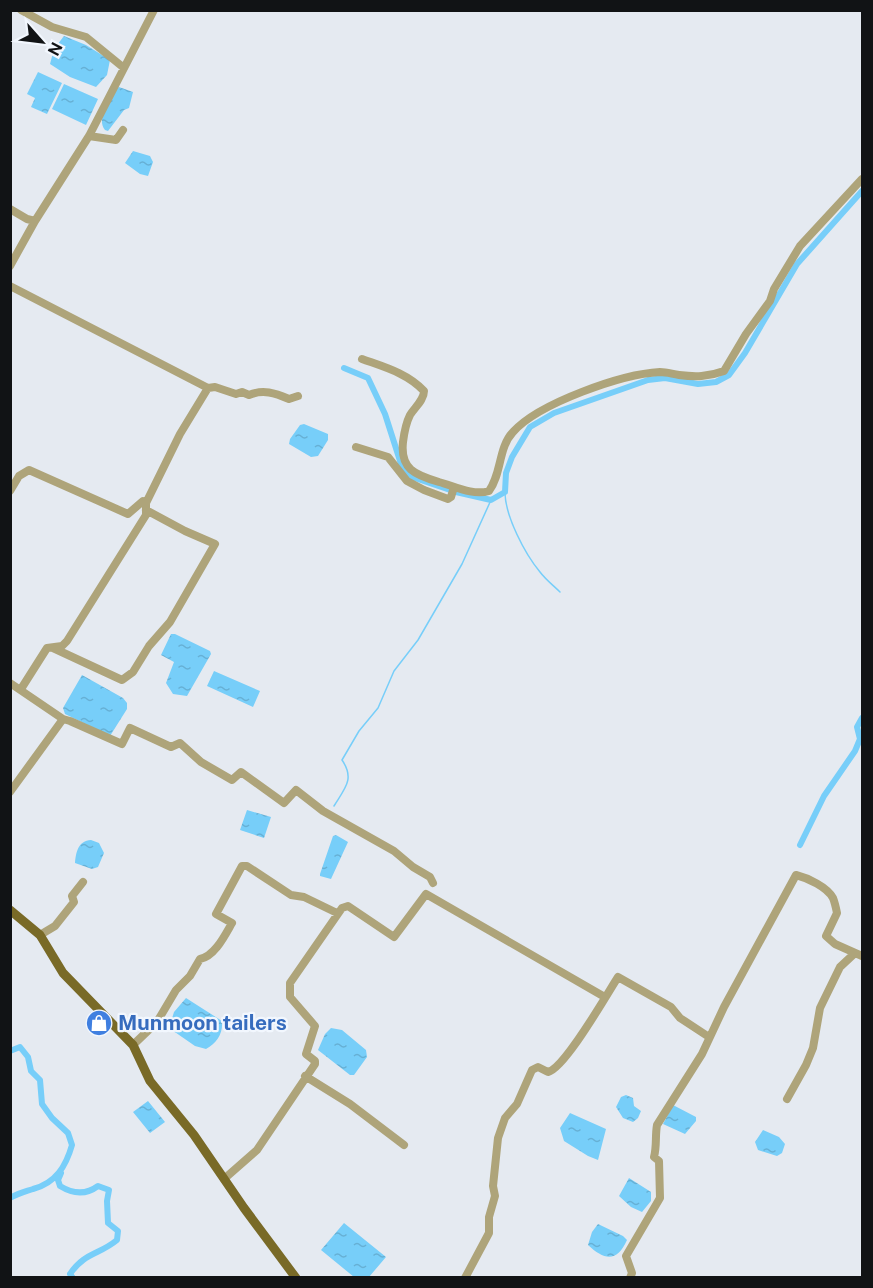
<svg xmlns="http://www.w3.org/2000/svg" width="873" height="1288" font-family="'Public Sans',sans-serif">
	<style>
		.water { fill: url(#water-ripples) }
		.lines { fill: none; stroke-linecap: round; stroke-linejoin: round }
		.stream { stroke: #77cef9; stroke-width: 1.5 }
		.canal { stroke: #77cef9; stroke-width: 6 }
		.minor { stroke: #aea47a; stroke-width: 8 }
		.major { stroke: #796a27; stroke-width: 9 }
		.labels { text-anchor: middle; stroke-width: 4.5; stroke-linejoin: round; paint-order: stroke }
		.shop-label { font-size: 21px; font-weight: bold; fill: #366cbe; stroke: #f2f7fe; text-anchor: start }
	</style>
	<defs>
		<pattern id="water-ripples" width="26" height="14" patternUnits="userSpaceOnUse" patternTransform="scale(1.5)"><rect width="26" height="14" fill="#77cef9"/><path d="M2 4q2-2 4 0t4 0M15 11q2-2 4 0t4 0" fill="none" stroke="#66b0d5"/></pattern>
	</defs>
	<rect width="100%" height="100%" fill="#e5eaf1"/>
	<path class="water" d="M64 36 86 45 110 60 107 75 96 87 70 77 50 64 54 49Z
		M38 72 62 83 47 114 31 107 35 98 27 94Z
		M64 84 98 99 86 125 52 109Z
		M119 87 133 92 129 108 124 110 108 131 105 130C96 119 109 101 115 89Z
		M133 151 150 156 153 162 148 176 140 174 125 163Z
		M304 424 328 434V440L318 456 311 457 289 444 290 439 300 425Z
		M171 634H175L210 651 211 654 187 696 173 694 166 683 174 662 161 655Z
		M214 671 260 691 253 707 207 686Z
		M82 675 123 698 127 703V709L110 736 65 714 63 708Z
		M247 810 271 817 264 838 240 830Z
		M336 835 348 842 331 879 320 876V874L333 836Z
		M91 840 99 843 104 853 98 867 92 869 75 863C76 852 78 841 91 840Z
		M186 998 222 1021C223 1034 217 1043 206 1049L195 1046 169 1028 174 1012Z
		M331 1028 342 1030 366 1050 367 1057 354 1075H350L318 1050 325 1034Z
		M626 1095 633 1098 634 1106 641 1111 638 1118 633 1122 623 1118 616 1107 621 1097Z
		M148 1101 165 1122 150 1133 133 1112Z
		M673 1105 696 1117V1121L685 1134 663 1124Z
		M570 1113 606 1129 598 1160 588 1156 564 1141 560 1128Z
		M763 1130 779 1137 785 1144 782 1153 777 1156 758 1150 755 1142Z
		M629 1178 651 1192V1201L642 1212 631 1207 619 1196Z
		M344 1223 386 1257 369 1277H354L321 1250Z
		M598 1224 623 1236 627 1240C617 1263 604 1260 588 1245L592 1232Z"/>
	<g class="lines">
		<path class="stream" d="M505 492C505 516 525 554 540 572 546 580 554 586 560 592
			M334 806C345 788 355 779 342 760L359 731 378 708 394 671 418 640 462 564 491 500"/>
		<path class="canal" d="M344 368 368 378 385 414 402 467 412 477 456 492 491 500 505 492 506 473 512 457 530 427 554 413 648 380 665 378 698 384 716 382 729 375 745 353 797 264 862 191
			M800 845 824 796 855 751 860 739 857 727 862 718
			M10 1051 20 1047 28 1057 31 1071 40 1080 42 1104 52 1118 68 1133 72 1145C66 1166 56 1183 33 1189 24 1192 19 1193 10 1198
			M61 1173 58 1180 60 1186C73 1194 86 1195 98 1186L109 1190 107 1201 108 1223 118 1231 117 1240C99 1255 85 1252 70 1274L73 1278"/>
		<path class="minor" d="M21 10 52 27 86 37 124 68
			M89 136 116 140 123 130
			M10 209 27 219 35 221
			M10 266 35 221 89 136 154 10
			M10 286 208 388
			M362 359C384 367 407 373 424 391 424 400 415 407 410 415 406 423 404 434 403 442 400 469 415 475 439 482 454 486 473 496 489 491 502 473 498 448 513 432 539 403 622 374 660 372 667 372 672 374 679 375 695 377 708 377 724 371L746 334 770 301 774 289 800 246 862 179
			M356 447 388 457 407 481 424 490 448 499 451 497 454 487
			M10 491 19 476 29 470 128 514 143 501 146 503
			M53 648 122 680 133 672 149 646 170 622 215 544 185 531 146 510
			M10 683 63 719 10 792
			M21 689 47 648 62 646 67 641 146 515V503L180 434 208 388 215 387 236 394 242 392 249 395C263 389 275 393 289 399L298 396
			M63 719 70 721 122 744 130 728 171 747 180 743 201 762 232 780 241 772 284 803 296 790 323 811 394 851 413 867 430 877 433 883
			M40 935 55 926 74 902 72 896 83 882
			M133 1045 157 1022 176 990 190 976 200 959C215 956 225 935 232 923L216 914 242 866H247L291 895 304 897 337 913
			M305 1076 350 1104 404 1145
			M787 1099 806 1065 813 1048 820 1008 840 967 855 953
			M224 1179 257 1150 315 1064V1061L306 1054 315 1026 290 997V983L342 908 348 906 394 937 426 894 603 996H606
			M465 1278 489 1233V1217L495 1196 493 1186 498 1138 505 1118 517 1104 532 1070 538 1067 548 1072C565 1068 607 994 618 977L671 1007 680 1018 709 1037
			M630 1278 632 1273 626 1256 660 1198 659 1161 654 1157C657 1146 655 1136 657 1125L702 1054 724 1007 796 875C808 878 827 887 833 898 835 903 836 908 837 913L826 936 835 944 862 956"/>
		<path class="major" d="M10 910 40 935 63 973 133 1045 150 1081 194 1135 244 1208 296 1278"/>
	</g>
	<defs>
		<g id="shop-disc" transform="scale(1.35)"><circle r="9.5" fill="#3f7fe0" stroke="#f2f7fe"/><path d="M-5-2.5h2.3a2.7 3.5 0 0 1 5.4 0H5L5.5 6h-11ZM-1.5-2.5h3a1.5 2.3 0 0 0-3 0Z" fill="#fff"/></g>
	</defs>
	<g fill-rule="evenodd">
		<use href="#shop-disc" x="99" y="1023"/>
	</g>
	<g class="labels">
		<g class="shop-label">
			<text x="118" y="1030">Munmoon tailers</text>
		</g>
	</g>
	<rect width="873" height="1288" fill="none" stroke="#111315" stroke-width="24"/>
	<g transform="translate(42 42) rotate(118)" stroke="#f2f7fe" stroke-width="4.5" paint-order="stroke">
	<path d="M0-4.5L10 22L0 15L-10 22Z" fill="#111315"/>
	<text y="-9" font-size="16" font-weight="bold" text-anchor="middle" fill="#111315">N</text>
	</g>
</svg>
